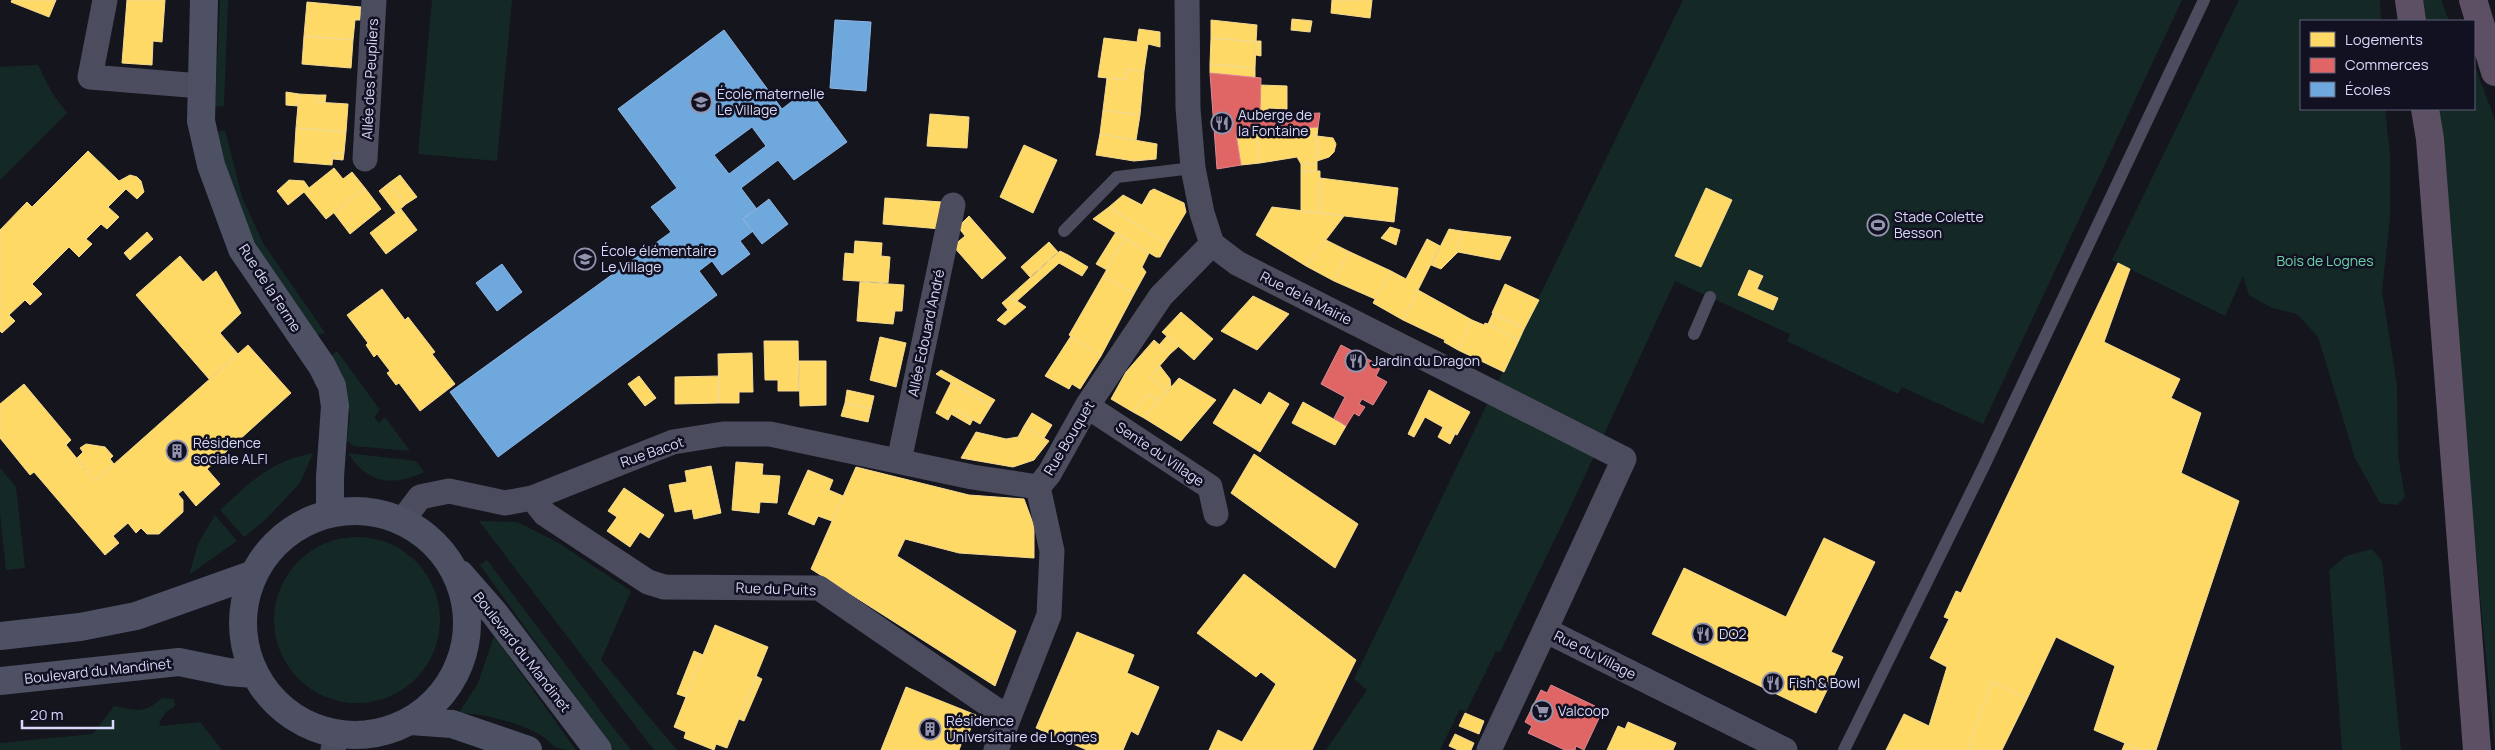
<svg xmlns="http://www.w3.org/2000/svg" width="2495" height="750" font-family="Manrope,sans-serif">
	<style>
		.green { fill: #142926 }
		.homes { fill: #ffd966; stroke: #f3d992 }
		.shops { fill: #e06666; stroke: #dd8892 }
		.schools { fill: #6fa8dc; stroke: #8eb6e5; fill-rule: evenodd }
		.lines { fill: none; stroke-linecap: round; stroke-linejoin: round }
		.lane { stroke: #4b4c5e; stroke-width: 12 }
		.street { stroke: #4b4c5e; stroke-width: 25 }
		.secondary { stroke: #4e5064; stroke-width: 28 }
		.highway { stroke: #5d5064; stroke-width: 28 }
		.labels { text-anchor: middle; stroke-width: 5; stroke-linejoin: round; paint-order: stroke }
		.street-label { font-size: 14px; fill: #d7d8fa; stroke: #112 }
		.poi-label { font-size: 14px; fill: #d7d8fa; stroke: #112; text-anchor: start }
		.park-label { font-size: 14px; fill: #6bd2a9; stroke: #112 }
	</style>
	<rect width="100%" height="100%" fill="#15151e"/>
	<path class="green" d="M220 0H228L224 106 215 107Z
		M432 0H512L497 161 418 154Z
		M1683 0H2182L1983 424 1902 387 1898 394 1787 341 1790 334 1675 281 1569 510 1500 652 1496 651 1466 712 1460 709 1440 750H1326L1367 690 1354 679Z
		M2239 0H2380L2381 21H2301V109H2385L2390 155V218L2382 291 2397 385 2398 456 2405 497 2397 505 2380 503 2355 458 2318 337 2297 314 2272 308 2249 295 2243 276 2225 316 2112 260Z
		M2420 0H2441L2449 21H2423Z
		M2474 64 2495 120V750L2433 109H2474Z
		M38 65 52 93 67 113 0 180V67Z
		M225 130 242 197 263 243 325 333 317 335C270 274 226 212 218 132Z
		M337 351 380 410 374 417 379 423 385 417 410 451 354 446 347 441 350 413 342 374 331 356Z
		M313 453 300 483 266 519 244 537 220 510C252 481 269 462 313 453Z
		M348 453 416 461 424 472C392 487 368 484 348 453Z
		M0 468 16 487 25 568 6 570 0 513Z
		M215 515 237 541 189 575 198 544Z
		M479 521 517 522 557 542 631 591 601 660 677 750H654Z
		M274 620a83 83 0 1 1 166 0a83 83 0 1 1-166 0Z
		M2372 549 2382 561 2401 750H2342L2329 570 2346 556Z
		M487 560 611 725 631 750H614L480 565Z
		M494 636 576 750C547 750 556 742 535 732 512 721 484 714 459 713L478 683Z
		M162 698 174 699 175 706 166 712 159 723 161 726 200 722 222 750H0V743L93 734 114 706C136 710 143 715 162 698Z"/>
	<path class="homes" d="M12 0H56L49 17 11 2Z
		M127 0H165L162 42 153 41 152 65 122 63Z
		M1332 0H1372L1370 18 1331 13Z
		M307 2 361 7 360 20H355L353 40 304 36Z
		M1292 19 1312 21 1310 32 1291 30Z
		M1211 20 1257 25 1256 42 1211 38Z
		M1139 29 1160 32V47L1148 44 1144 71 1127 69 1125 80 1098 77 1104 38 1137 42Z
		M304 36 353 40 351 68 302 64Z
		M1211 38 1256 42 1255 68 1210 64Z
		M1256 41H1261V56L1256 55Z
		M1210 64 1255 68V78L1210 73Z
		M1127 69 1144 71 1140 115 1103 110 1107 78 1125 80Z
		M1260 85 1287 86V109L1268 108V115L1260 116Z
		M286 92 299 94 298 106 286 105Z
		M299 94 317 95 316 102 348 104 346 132 296 128Z
		M317 95H326L325 103 316 102Z
		M1103 110 1140 115 1136 140 1100 134Z
		M930 114 969 117 967 148 927 146Z
		M1318 127 1317 136 1296 134 1297 129Z
		M296 128 346 132 344 153 333 152 332 165 294 162Z
		M1297 129 1296 134 1317 136V164H1301L1297 157 1260 163 1257 132Z
		M1257 132 1260 163 1241 165 1236 134Z
		M1100 134 1157 144 1156 159 1134 161 1096 155Z
		M1317 136 1333 138 1336 144 1334 152 1329 157 1317 161Z
		M1024 145 1057 160 1033 213 1000 197Z
		M88 151 119 181 130 175 137 177 141 181 144 192 137 199 126 189 108 207 119 217 107 229 101 224 86 239 92 244 79 257 69 247 32 284 42 294 30 305 25 300 9 315 15 321 2 333 0 331V230L27 202 32 207Z
		M333 152 344 153 343 160 333 159Z
		M1301 164H1317V171H1301Z
		M334 168 343 179 352 172 365 188 326 219 304 192 288 205 277 191 289 180 304 181 309 188Z
		M1301 171H1320V213L1301 211Z
		M400 175 417 197 406 204 389 183Z
		M1320 178 1398 188 1394 222 1320 213Z
		M389 183 406 204 396 213 379 191Z
		M365 188 381 209 350 234 334 213Z
		M1706 188 1732 200 1701 267 1675 256Z
		M1154 189 1184 203 1186 212 1167 244 1109 207 1123 195 1142 205 1150 191Z
		M885 198 942 202 941 229 883 224Z
		M1109 207 1167 244 1160 257H1156L1093 219Z
		M1272 207 1344 216 1306 266 1256 235Z
		M401 209 417 230 386 254 370 233Z
		M969 216 1006 258 982 279 953 246 965 236 958 227Z
		M1390 227 1400 230 1396 245 1381 238Z
		M1449 229 1461 231 1458 252 1441 269 1431 265Z
		M1461 231 1511 237 1500 260 1458 252Z
		M147 232 153 239 130 260 124 253Z
		M1116 232 1125 238 1107 270 1096 264Z
		M1125 238 1149 253 1142 267 1146 272 1134 294 1103 276Z
		M1427 239 1440 246 1403 320 1373 303 1391 271 1406 279Z
		M1326 240 1348 251 1334 281 1306 266Z
		M855 241 882 243 881 256 890 257 888 283 843 280 845 253 854 254Z
		M1049 242 1058 252 1030 277 1021 267Z
		M1060 251 1068 255 1017 301 1009 297Z
		M1348 251 1391 271 1375 299 1334 281Z
		M1068 255 1088 267 1082 276 1059 263Z
		M180 256 203 282 216 271 241 313 220 333 238 354 209 379 136 295Z
		M2118 263 2130 269 2104 342 2180 379 2171 398 2201 413 2181 473 2239 501 2156 750H2141L2094 730 2115 666 2056 637 2027 699 1992 681 1968 750H1886L1904 714 1929 726 1947 667 1930 658 1949 619 1944 617 1956 591 1961 593Z
		M1749 270 1763 276 1757 289 1778 298 1773 310 1738 295Z
		M1103 276 1134 294 1101 356 1069 335Z
		M860 282 904 285 902 311H895L893 324 857 321Z
		M1505 284 1539 300 1524 329 1492 313Z
		M382 289 405 320 408 317 435 352 432 354 455 384 420 411 399 383 396 385 387 373 390 371 377 354 374 357 366 345 368 343 347 315Z
		M1418 290 1472 320 1458 350 1444 342 1445 340 1403 320Z
		M1253 296 1289 314 1257 350 1221 331Z
		M1009 297 1017 301 1008 310 1002 303Z
		M1017 301 1026 307 1005 325 997 320Z
		M1181 312 1213 339 1194 360 1162 332Z
		M1493 313 1524 329 1519 340 1488 324Z
		M1472 320 1484 325 1485 323 1488 324 1519 340 1504 372 1458 350Z
		M1071 336 1101 356 1080 389 1072 384 1069 389 1045 376Z
		M1167 336 1179 346 1170 354 1159 345Z
		M880 337 906 343 896 387 870 380Z
		M1154 340 1170 354 1150 377 1167 391 1159 401 1148 394 1133 412 1111 399 1126 372Z
		M764 341H798L799 391H778V380H765Z
		M248 345 291 393 207 469 220 484 196 506 183 490 178 494 183 500V512L159 534H147L141 528 136 533 128 523 113 536 119 543 105 555 34 472 30 475 0 438V404L24 384 71 440 66 445 95 481Z
		M752 353 753 392H739V403H719L718 354Z
		M799 361H826V405L800 406Z
		M1160 366 1170 379 1171 387 1167 391 1150 377Z
		M941 370 995 400 991 406 936 374Z
		M639 376 656 398 645 406 628 384Z
		M719 376V403L675 404V377Z
		M1179 378 1216 400 1181 441 1144 418Z
		M951 383 991 406 980 424 954 409 948 420 936 413Z
		M1234 389 1261 405 1269 392 1289 404 1260 452 1213 423Z
		M847 390 874 396 871 409 845 403Z
		M1429 390 1470 412 1457 435 1425 417 1414 437 1408 434Z
		M1148 394 1159 401 1144 418 1133 412Z
		M1303 402 1346 426 1335 445 1292 423Z
		M845 403 871 409 868 422 841 416Z
		M954 409 973 419 970 425 951 414Z
		M1032 413 1052 425 1044 438 1024 426Z
		M1024 426 1049 441 1034 460 1013 467 961 458 976 432 1006 439 1018 437Z
		M1443 427 1455 434 1450 444 1438 437Z
		M86 444 105 447 113 456 110 459 114 464 95 481 77 458 83 452 80 448Z
		M1254 454 1358 524 1335 568 1231 493Z
		M736 462 763 464 762 475 780 476 777 503 760 502 759 513 732 510Z
		M711 466 721 513 694 519 692 509 675 512 669 485 687 482 685 471Z
		M856 467 969 495 1024 499 1034 526V558L959 553 905 539 897 556 1016 631 995 686 811 569Z
		M808 470 833 480 829 490 843 496 832 521 818 516 814 525 788 514Z
		M624 488 664 515 649 538 640 532 630 547 607 531 617 517 608 511Z
		M1824 538 1875 562 1831 652 1843 657 1816 713 1652 634 1684 568 1786 617Z
		M1244 574 1356 660 1312 750H1209L1218 730 1242 742 1276 684 1261 672 1256 677 1197 633Z
		M715 625 768 647 727 748 716 744 714 750 684 738 686 732 674 727Z
		M1077 632 1134 655 1127 673 1159 687 1138 735 1131 731 1123 750H1087L1036 728Z
		M694 651 703 655 686 697 677 694Z
		M756 676 762 679 744 721 739 719Z
		M1992 681 2027 699 2002 750H1968Z
		M906 687 976 715 965 743 962 742 959 750H881Z
		M1465 713 1484 721 1479 734 1459 726Z
		M1628 722 1676 743 1673 750H1607L1618 726 1625 729Z
		M1455 734 1474 743 1471 750H1458L1449 746Z
		M2125 743 2141 750H2122Z"/>
	<path class="shops" d="M1210 73 1261 78 1260 116 1320 113 1318 127 1236 134 1241 165 1217 169Z
		M1341 345 1381 366 1376 376 1387 382 1373 405 1362 399 1359 404 1365 407 1359 416 1354 413 1346 426 1334 418 1345 397 1321 384Z
		M1551 685 1595 706 1592 713 1600 716 1584 750 1576 746 1575 750H1565L1528 733 1532 726 1525 722 1541 690 1547 693Z"/>
	<path class="schools" d="M835 20 871 22 866 91 830 88Z
		M724 30 782 109 808 89 847 142 794 180 778 160 741 188 756 208 743 219 753 231 740 241 750 254 722 275 712 261 699 271 717 295 498 457 450 392 671 232 651 207 677 188 618 109ZM752 127 766 146 729 174 714 155Z
		M769 199 788 224 762 244 743 219Z
		M502 264 522 292 497 311 476 283Z"/>
	<g class="lines">
		<path class="lane" d="M1064 231 1117 177 1193 168
			M1694 334 1710 297
			M1844 750 1983 468 2204 0"/>
		<path class="street" d="M105 0 90 77 201 86
			M1187 0 1188 108 1193 168 1202 213 1212 244 1237 263 1624 459 1545 630 1785 750
			M365 159 374 0
			M1087 406 1210 487 1216 514
			M899 461 953 205
			M532 498 545 514 648 582 664 587 819 588 1008 718
			M402 521 420 497 449 491 505 503 532 498 673 442 723 434H770L972 477 1038 487
			M333 750 336 735
			M996 750 1049 615 1052 551 1038 487 1049 474 1087 406 1161 296 1212 244
			M1489 750 1545 630"/>
		<path class="secondary" d="M204 0 201 121 211 165 242 249 322 366 332 386 335 406 330 477V513
			M243 623a112 112 0 1 1 224 0a112 112 0 1 1-224 0Z
			M460 574 495 614 598 750
			M0 636 80 627 136 616 254 574
			M0 681 179 662 228 672 254 674
			M410 721 452 724 528 750"/>
		<path class="highway" d="M2409 0 2412 21
			M2473 0 2495 72
			M2425 109 2430 139 2477 750"/>
	</g>
	<defs>
		<g id="school-ring" transform="scale(1.125)"><circle r="9.5" fill="#112" stroke="#9394ad" stroke-width="1.5"/><path d="M0-5L7-2L0 1L-7-2ZM-4 1L0 2.5L4 1V4Q0 6-4 4Z" fill="#9394ad"/></g>
		<g id="restaurant-ring" transform="scale(1.125)"><circle r="9.5" fill="#112" stroke="#9394ad" stroke-width="1.5"/><path d="M-5-6h1v4h1v-4h1v4h1v-4h1v5L-1.5 .5V6h-2V.5L-5-1ZM5-6V6H3V1.5H1.5Q1.5-4 5-6Z" fill="#9394ad"/></g>
		<g id="stadium-ring" transform="scale(1.125)"><circle r="9.5" fill="#112" stroke="#9394ad" stroke-width="1.5"/><path d="M0-5a6.5 5 0 1 0 0 10a6.5 5 0 1 0 0-10ZM-3.5-1.8h7v3.6h-7Z" fill="#9394ad"/></g>
		<g id="building-ring" transform="scale(1.125)"><circle r="9.5" fill="#112" stroke="#9394ad" stroke-width="1.5"/><path d="M-4-6H4V6H1V3H-1V6H-4ZM-2.5-4.3h1.7v1.8h-1.7ZM.8-4.3h1.7v1.8H.8ZM-2.5-1h1.7V.8h-1.7ZM.8-1h1.7V.8H.8Z" fill="#9394ad"/></g>
		<g id="supermarket-ring" transform="scale(1.125)"><circle r="9.5" fill="#112" stroke="#9394ad" stroke-width="1.5"/><path d="M-6-5.5h2.5l.6 2H6L4.5 2H-2.5L-4.4-4H-6ZM-1.5 3.2a1.3 1.3 0 1 0 .1 0ZM3 3.2a1.3 1.3 0 1 0 .1 0Z" fill="#9394ad"/></g>
	</defs>
	<g fill-rule="evenodd">
		<use href="#school-ring" x="701" y="102"/>
		<use href="#restaurant-ring" x="1222" y="123"/>
		<use href="#stadium-ring" x="1878" y="225"/>
		<use href="#school-ring" x="585" y="259"/>
		<use href="#restaurant-ring" x="1356" y="361"/>
		<use href="#building-ring" x="177" y="451"/>
		<use href="#restaurant-ring" x="1703" y="634"/>
		<use href="#restaurant-ring" x="1773" y="683"/>
		<use href="#supermarket-ring" x="1542" y="711"/>
		<use href="#building-ring" x="930" y="729"/>
	</g>
	<g class="labels">
		<g class="street-label">
			<text transform="translate(370 79) rotate(-87)" y="5">Allée des Peupliers</text>
			<text transform="translate(270 288) rotate(57)" y="5">Rue de la Ferme</text>
			<text transform="translate(1306 298) rotate(27)" y="5">Rue de la Mairie</text>
			<text transform="translate(926 333) rotate(-78)" y="5">Allée Edouard André</text>
			<text transform="translate(1069 438) rotate(-59)" y="5">Rue Bouquet</text>
			<text transform="translate(652 452) rotate(-19)" y="5">Rue Bacot</text>
			<text transform="translate(1160 454) rotate(34)" y="5">Sente du Village</text>
			<text transform="translate(776 589) rotate(2)" y="5">Rue du Puits</text>
			<text transform="translate(522 652) rotate(52)" y="5">Boulevard du Mandinet</text>
			<text transform="translate(1595 655) rotate(27)" y="5">Rue du Village</text>
			<text transform="translate(98 671) rotate(-6)" y="5">Boulevard du Mandinet</text>
		</g>
		<g class="poi-label">
			<text x="717" y="99">École maternelle<tspan x="717" dy="16">Le Village</tspan></text>
			<text x="1238" y="120">Auberge de<tspan x="1238" dy="16">la Fontaine</tspan></text>
			<text x="1894" y="222">Stade Colette<tspan x="1894" dy="16">Besson</tspan></text>
			<text x="601" y="256">École élémentaire<tspan x="601" dy="16">Le Village</tspan></text>
			<text x="1372" y="366">Jardin du Dragon</text>
			<text x="193" y="448">Résidence<tspan x="193" dy="16">sociale ALFI</tspan></text>
			<text x="1719" y="639">DO2</text>
			<text x="1789" y="688">Fish &amp; Bowl</text>
			<text x="1558" y="716">Valcoop</text>
			<text x="946" y="726">Résidence<tspan x="946" dy="16">Universitaire de Lognes</tspan></text>
		</g>
		<g class="park-label">
			<text x="2325" y="266">Bois de Lognes</text>
		</g>
	</g>
	<rect x="2300" y="20" width="175" height="90" fill="#111122" stroke="#606178"/>
	<rect x="2310" y="32" width="25" height="15" fill="#ffd966" stroke="#606178"/>
	<text x="2345" y="45" font-size="15" fill="#d7d8fa">Logements</text>
	<rect x="2310" y="58" width="25" height="15" fill="#e06666" stroke="#606178"/>
	<text x="2345" y="70" font-size="15" fill="#d7d8fa">Commerces</text>
	<rect x="2310" y="82" width="25" height="15" fill="#6fa8dc" stroke="#606178"/>
	<text x="2345" y="95" font-size="15" fill="#d7d8fa">Écoles</text>
	<path d="M22 720v8h91v-8" fill="none" stroke="#d7d8fa" stroke-width="2.5"/>
	<text x="30" y="720" font-size="15" fill="#d7d8fa" stroke="#111122" stroke-width="4" paint-order="stroke">20 m</text>
</svg>
